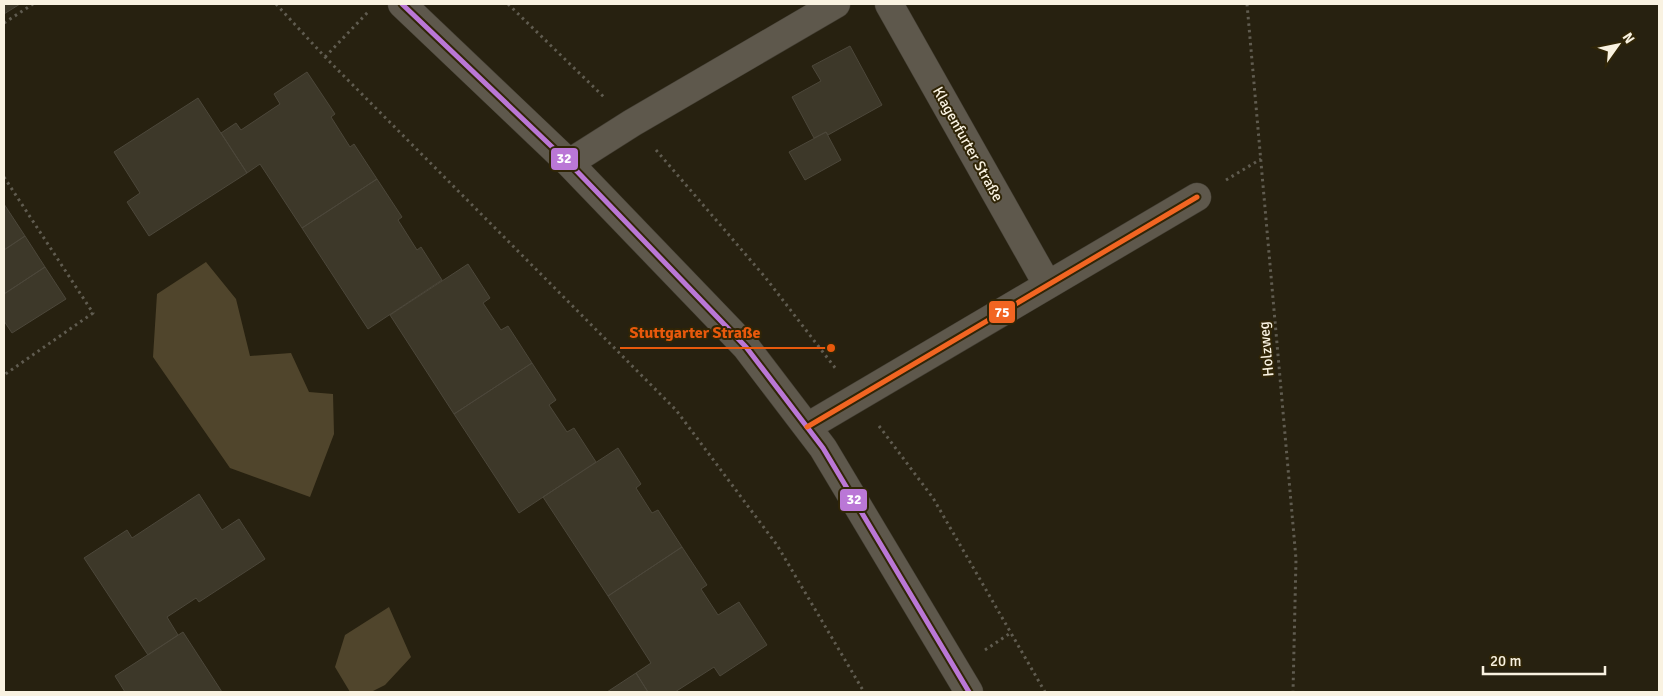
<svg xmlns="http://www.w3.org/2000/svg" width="1663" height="696" font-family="Signika,sans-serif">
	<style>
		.green { fill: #50452c }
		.building { fill: #3d3829; stroke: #4c473a }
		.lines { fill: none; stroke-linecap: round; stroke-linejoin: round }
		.minor-casing { stroke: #423d32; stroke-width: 29 }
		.path { stroke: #605c50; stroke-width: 3; stroke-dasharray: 2.5 4; stroke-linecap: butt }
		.minor { stroke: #5e584c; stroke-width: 28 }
		.bus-1-casing { stroke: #302507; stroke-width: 9 }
		.bus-2-casing { stroke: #302507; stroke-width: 9 }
		.bus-1 { stroke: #ba77d6; stroke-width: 5 }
		.bus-2 { stroke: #f26522; stroke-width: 5 }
		.labels { text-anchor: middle; stroke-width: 4; stroke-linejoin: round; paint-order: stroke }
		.street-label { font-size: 15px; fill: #f9f2e1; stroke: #302507 }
		.leader { fill: none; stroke: #e8590c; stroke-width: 2 }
		.callout-dot { fill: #e8590c; stroke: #302507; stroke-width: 2 }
		.callout-label { font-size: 16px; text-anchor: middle; font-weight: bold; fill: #e8590c; stroke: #302507; stroke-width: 4; stroke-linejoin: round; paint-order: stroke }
		.line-badge { stroke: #302507; stroke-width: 2 }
		.badge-label { font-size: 14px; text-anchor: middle; font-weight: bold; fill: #fff }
	</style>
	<rect width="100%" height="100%" fill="#272110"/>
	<path class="green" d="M206 262 236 299 250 356 291 353 309 392 333 394 334 434 310 497 230 468 153 357 157 294Z
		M389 607 411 657 385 685 371 692H350L335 667 345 635Z"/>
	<path class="building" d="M4 4H20L4 14Z
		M850 46 882 105 828 135 826 132 814 138 792 97 821 81 812 66Z
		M307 72 335 114 331 117 350 147 354 144 377 179 302 228 260 164 247 173 221 133 236 123 241 130 280 104 274 94Z
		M198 98 247 173 149 236 127 202 140 193 114 152Z
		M826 132 841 160 805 180 789 152Z
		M377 179 402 217 398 220 417 250 421 247 442 280 368 329 302 228Z
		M4 204 25 236 4 250Z
		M25 236 45 267 4 294V250Z
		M468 264 490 298 483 303 501 330 508 326 532 363 454 414 390 315Z
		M45 267 66 299 12 333 4 321V294Z
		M532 363 556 400 549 405 567 432 574 428 596 462 519 513 454 414Z
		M618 448 641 484 636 488 652 513 658 510 682 547 608 596 543 497Z
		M199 494 222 530 239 519 265 559 199 602 196 598 167 617 178 635 148 655 84 558 127 530 132 538Z
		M682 547 707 585 701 589 718 615 739 602 767 645 720 676 714 667 675 692H648L636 673 651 663 608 596Z
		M183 632 222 692H125L115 676Z
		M636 673 648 692H607Z"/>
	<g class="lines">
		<g class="minor-casing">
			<path id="minor" d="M402 4 569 163 746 347 823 448 969 692
				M889 4 1047 284
				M569 163 632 123 836 4
				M807 427 1197 197"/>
		</g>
		<path class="path" d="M276 4 325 57 676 410 777 545 864 692
			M508 4 606 99
			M1247 4 1296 559 1293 692
			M4 23 33 4
			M325 57 368 12
			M656 150 765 277 836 369
			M4 177 93 313 4 375
			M1226 180 1261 159
			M879 426 933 498 1045 692
			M985 650 1012 632"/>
		<use href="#minor" class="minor"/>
		<g class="bus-1-casing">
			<path id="bus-1" d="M402 4 569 163 746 347 823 448 969 692"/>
		</g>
		<g class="bus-2-casing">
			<path id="bus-2" d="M807 427 1197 197"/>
		</g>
		<use href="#bus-1" class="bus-1"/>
		<use href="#bus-2" class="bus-2"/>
	</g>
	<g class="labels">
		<g class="street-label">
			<text transform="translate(968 144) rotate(61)" y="5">Klagenfurter Straße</text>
			<text transform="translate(1266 349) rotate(-95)" y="5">Holzweg</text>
		</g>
	</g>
	<path class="leader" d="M831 348L771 348H620"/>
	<circle class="callout-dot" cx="831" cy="348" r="5"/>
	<g class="callout-label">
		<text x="695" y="338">Stuttgarter Straße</text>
	</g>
	<g class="line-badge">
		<rect x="550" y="147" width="29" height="24" rx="5" fill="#ba77d6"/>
		<rect x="988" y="300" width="28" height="24" rx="5" fill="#f26522"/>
		<rect x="839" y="488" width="29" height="24" rx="5" fill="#ba77d6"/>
	</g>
	<g class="badge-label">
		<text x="564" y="163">32</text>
		<text x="1002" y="317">75</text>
		<text x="854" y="504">32</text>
	</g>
	<rect width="1663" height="696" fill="none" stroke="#f9f2e1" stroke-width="10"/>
	<g transform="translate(1618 45) rotate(57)" stroke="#302507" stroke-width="4" paint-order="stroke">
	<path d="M0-4L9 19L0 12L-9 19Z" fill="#f9f2e1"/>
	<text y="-8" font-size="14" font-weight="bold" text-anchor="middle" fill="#f9f2e1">N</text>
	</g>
	<path d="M1483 666v8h122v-8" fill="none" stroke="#f9f2e1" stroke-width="2.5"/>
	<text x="1490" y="666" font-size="15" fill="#f9f2e1" stroke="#302507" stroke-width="4" paint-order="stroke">20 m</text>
</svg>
